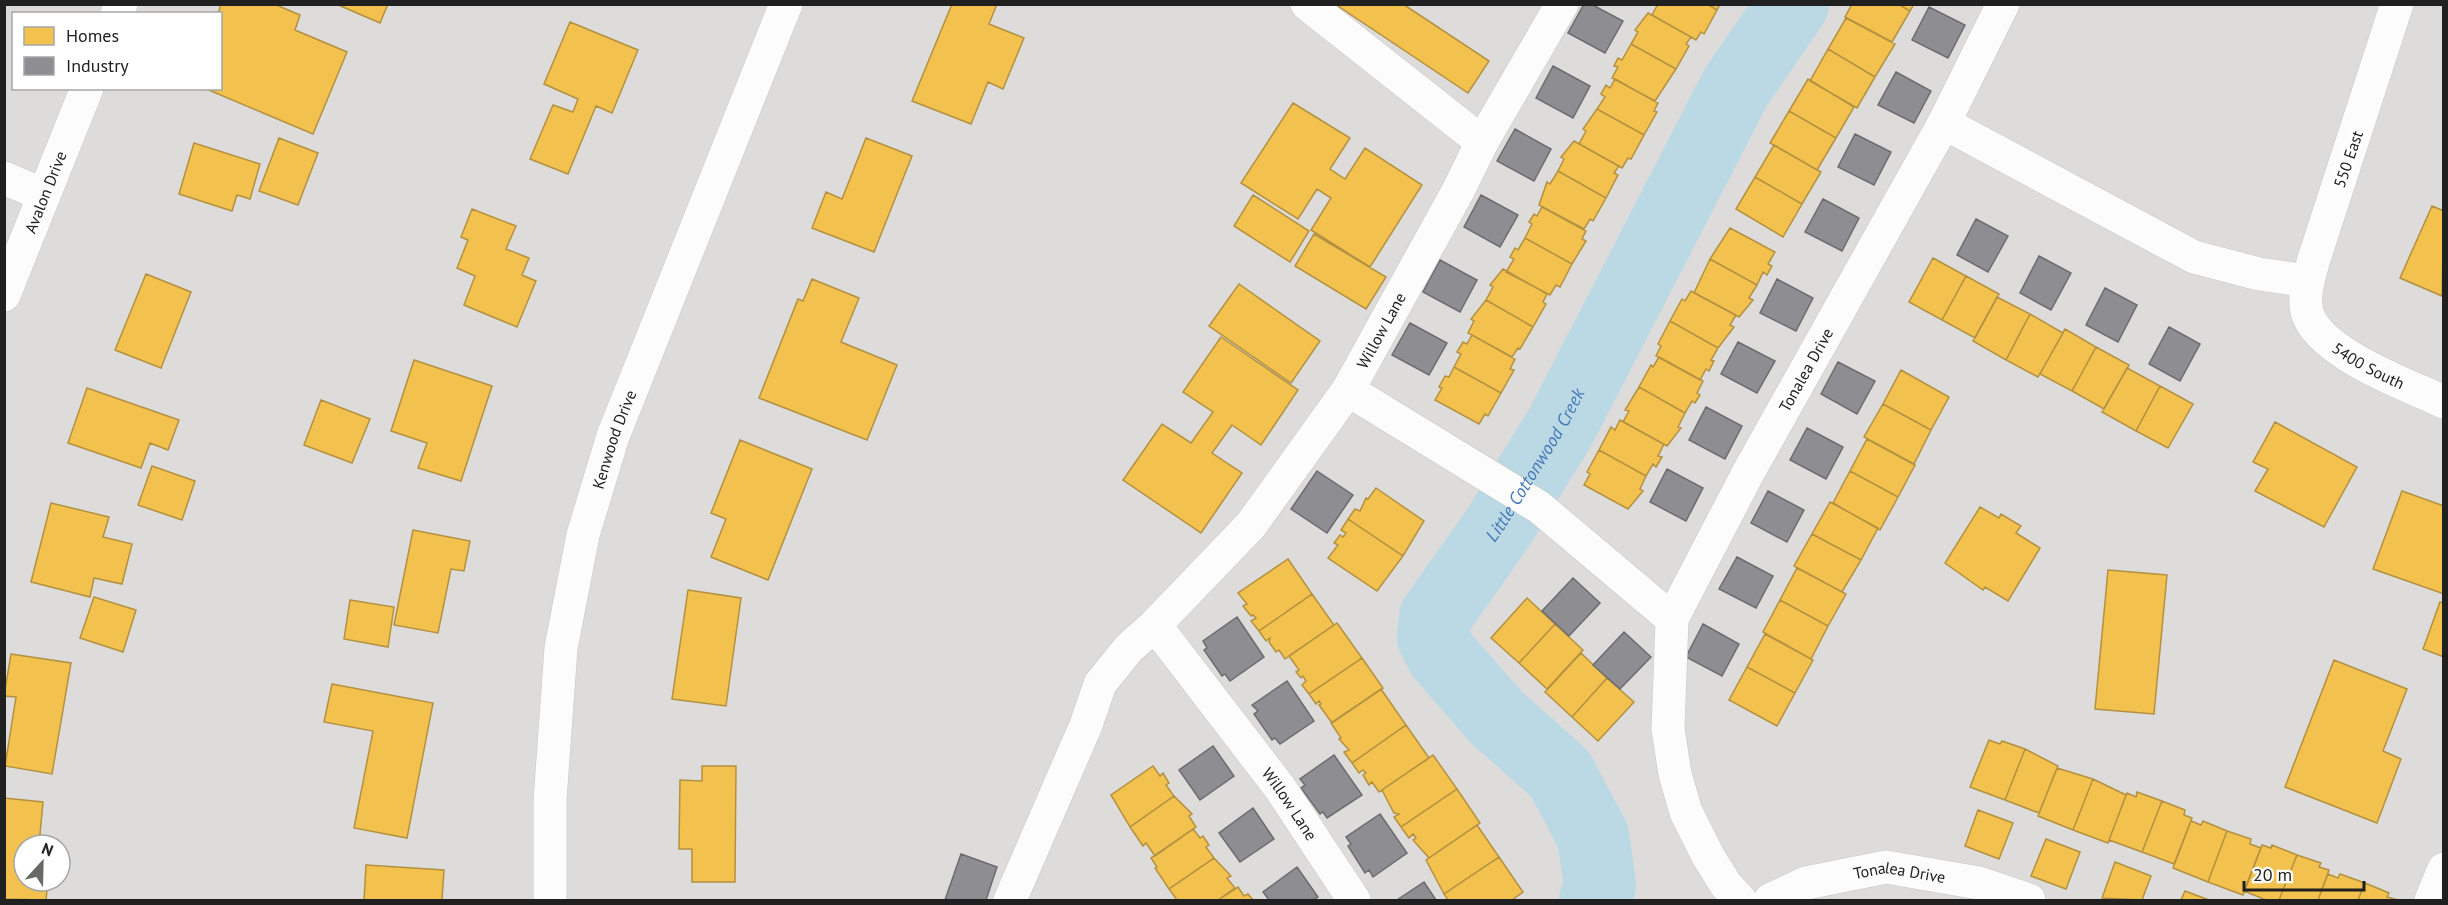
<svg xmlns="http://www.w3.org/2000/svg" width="2448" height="905" font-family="'PT Sans',sans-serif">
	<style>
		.residential { fill: #dddcda; fill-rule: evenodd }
		.homes { fill: #f2c14e; stroke: #b39140; stroke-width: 1.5 }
		.industry { fill: #8d8d92; stroke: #6c6c70; stroke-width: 1.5 }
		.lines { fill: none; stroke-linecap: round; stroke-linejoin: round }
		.river { stroke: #bad9e4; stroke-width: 72 }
		.minor-casing { stroke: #c7c6c5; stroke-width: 34 }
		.minor { stroke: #fcfcfc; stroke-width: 33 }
		.labels { text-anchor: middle; stroke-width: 6; stroke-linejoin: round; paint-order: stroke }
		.street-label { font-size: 16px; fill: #202020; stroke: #fff }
		.water-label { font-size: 18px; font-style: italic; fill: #4578b7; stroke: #fff }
	</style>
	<rect width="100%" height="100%" fill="#eeede9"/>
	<path class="residential" d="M4 5H2443V900H5ZM14 14H220V88H14ZM24 845H60V881H24Z"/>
	<path class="homes" d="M221 4H274L300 15 295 30 347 52 313 134 204 88H220V14H218Z
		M336 4H388L380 23Z
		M952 4H997L989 24 1024 38 1003 89 988 82 971 124 912 101Z
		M1335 4H1403L1489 61 1468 93Z
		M1658 4H1707L1717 10 1704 34 1701 32 1696 40 1652 15Z
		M1707 4H1720L1717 10Z
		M1852 4H1898L1910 11 1892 42 1845 17Z
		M1898 4H1914L1910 11Z
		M1648 13 1691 37 1686 44 1689 46 1676 69 1631 44 1638 32 1635 30Z
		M1846 18 1895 44 1875 77 1828 49Z
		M570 22 638 50 612 113 596 106 568 174 530 159 553 105 573 112 578 99 544 84Z
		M1631 44 1676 69 1655 101 1612 78 1618 67 1614 66 1618 58 1622 60Z
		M1828 49 1875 77 1857 108 1810 81Z
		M1615 79 1658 103 1654 111 1657 112 1644 135 1597 109 1605 97 1601 94 1606 85 1610 88Z
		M1808 79 1854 107 1836 138 1789 111Z
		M1293 103 1350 138 1330 169 1345 179 1365 148 1422 185 1370 267 1311 230 1331 198 1317 189 1298 219 1241 183Z
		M1597 109 1644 135 1631 159 1628 158 1622 168 1579 144 1586 131 1583 129Z
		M1789 111 1836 138 1817 170 1770 143Z
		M279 138 318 153 298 205 259 191Z
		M866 138 912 156 874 252 812 228 826 192 842 199Z
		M1574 141 1619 166 1614 173 1618 175 1606 198 1558 171 1564 159 1561 157Z
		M194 143 260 164 250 199 237 195 232 211 179 194Z
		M1774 145 1821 172 1802 204 1755 177Z
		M1558 171 1606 198 1593 221 1590 219 1584 229 1539 205 1547 182 1550 184Z
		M1755 177 1802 204 1783 237 1736 209Z
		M1253 195 1309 231 1290 262 1234 226Z
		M2432 206 2444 211 2442 296 2400 278Z
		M1542 207 1586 231 1582 239 1586 241 1572 264 1525 238 1532 224 1529 222 1534 214 1537 216Z
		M472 209 516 226 506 249 529 258 522 275 536 281 517 327 464 305 475 276 457 268 468 240 461 237Z
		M1730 228 1775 252 1768 264 1772 266 1767 275 1763 272 1757 285 1710 259Z
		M1314 234 1386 277 1366 309 1295 266Z
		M1525 238 1572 264 1560 287 1556 285 1550 295 1506 272 1514 259 1510 257 1515 248 1518 250Z
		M1933 258 1966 276 1942 320 1909 302Z
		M1710 259 1757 285 1749 298 1753 300 1739 317 1694 293Z
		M1503 269 1547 294 1543 302 1546 304 1533 327 1486 300 1493 287 1490 285Z
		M146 274 191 292 161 368 115 350Z
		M1966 276 1999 294 1975 338 1942 320Z
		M812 279 859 298 841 342 897 365 867 440 759 398 798 299 803 301Z
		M1239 284 1320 341 1291 383 1209 326Z
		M1691 291 1736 315 1730 325 1734 327 1718 348 1670 321 1682 299 1685 301Z
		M1997 297 2030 314 2006 360 1973 341Z
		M1486 300 1533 327 1520 349 1518 348 1512 357 1468 333 1474 321 1471 319Z
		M2030 314 2063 333 2038 377 2006 360Z
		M1670 321 1718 348 1711 360 1714 361 1709 371 1706 369 1700 380 1656 356 1661 346 1658 344Z
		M2065 329 2096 347 2072 391 2040 374Z
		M1472 335 1515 359 1510 369 1514 370 1501 393 1454 367 1461 354 1457 352 1463 342 1467 344Z
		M1221 337 1298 390 1261 445 1232 425 1212 453 1242 473 1201 533 1123 480 1162 424 1191 443 1213 412 1183 392Z
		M2096 347 2129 365 2104 409 2072 391Z
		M1659 357 1703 381 1697 393 1700 395 1695 403 1692 401 1685 413 1639 387 1651 365 1653 367Z
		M414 360 492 386 461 481 418 468 427 443 391 431Z
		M1454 367 1501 393 1488 416 1485 414 1479 424 1435 400 1442 388 1439 387 1445 376 1449 377Z
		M2127 368 2160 386 2136 431 2102 412Z
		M1901 370 1949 397 1931 430 1883 404Z
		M2160 386 2193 404 2168 448 2136 431Z
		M1639 387 1685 413 1678 427 1681 428 1667 446 1623 422 1629 411 1625 410Z
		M87 388 179 420 168 450 150 443 141 468 68 443Z
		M321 400 370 419 352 463 304 445Z
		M1883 404 1931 430 1914 464 1864 437Z
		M1620 420 1664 444 1658 456 1662 457 1656 467 1653 464 1646 476 1599 450 1611 427 1615 430Z
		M2275 422 2357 467 2324 527 2255 491 2268 469 2253 462Z
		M1867 439 1915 465 1898 497 1850 471Z
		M740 440 812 469 768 580 711 557 726 519 711 513Z
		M1599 450 1646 476 1640 489 1643 491 1628 509 1584 485 1590 474 1587 472Z
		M152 466 195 481 182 520 138 505Z
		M1850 471 1898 497 1880 530 1833 503Z
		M1376 488 1424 521 1403 556 1348 519 1355 509 1360 511 1366 498 1368 499Z
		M2402 491 2444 506V594L2373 569Z
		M1830 502 1878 528 1861 560 1812 534Z
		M51 503 109 517 103 537 132 544 122 584 94 578 90 597 31 582Z
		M1980 507 1999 518 2001 514 2021 526 2016 533 2040 548 2008 601 1985 587 1983 590 1945 563Z
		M1348 519 1403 556 1377 591 1328 558 1338 545 1334 543 1340 535 1343 537 1346 533 1341 530Z
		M413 530 470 541 464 571 451 569 438 633 394 625Z
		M1812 534 1861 560 1842 592 1794 566Z
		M1288 559 1312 594 1259 631 1251 621 1256 618 1253 615 1251 616 1243 606 1247 604 1238 593Z
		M1797 568 1846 594 1828 626 1780 600Z
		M2108 570 2167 575 2154 714 2095 709Z
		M688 590 741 598 726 706 672 699Z
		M1312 594 1334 625 1285 659 1279 650 1276 652 1269 642 1270 638 1266 641 1259 631Z
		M94 597 136 610 123 652 80 638Z
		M1527 598 1555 624 1519 663 1491 638Z
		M350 600 394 607 388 647 344 639Z
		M1780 600 1828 626 1811 659 1763 632Z
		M2440 602 2444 603V657L2423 649Z
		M1337 623 1362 658 1309 694 1302 685 1306 681 1303 676 1301 678 1296 672 1299 670 1289 656Z
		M1555 624 1583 650 1547 689 1519 663Z
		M1765 634 1813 660 1795 693 1747 667Z
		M1581 653 1607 678 1572 717 1545 692Z
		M11 654 71 663 52 774 5 766 16 697 4 696Z
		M1362 658 1383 688 1332 723 1319 705 1321 704 1319 701 1316 704 1309 694Z
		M2334 660 2407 689 2383 751 2401 759 2377 823 2285 787Z
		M1747 667 1795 693 1777 726 1729 700Z
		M1607 678 1634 702 1598 741 1572 717Z
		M332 684 433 703 407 838 354 828 373 731 324 722Z
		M1381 689 1406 725 1352 763 1344 752 1349 750 1339 739 1341 738 1331 723Z
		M1406 725 1429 758 1379 792 1372 782 1369 785 1363 775 1366 773 1363 770 1359 773 1352 763Z
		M1989 740 2000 744 2002 741 2025 749 2005 800 1970 787Z
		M2025 749 2058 766 2039 813 2005 800Z
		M1433 755 1457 789 1401 827 1394 817 1399 814 1394 813 1382 790Z
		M702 766H736L735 882H692V849H679L680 780 702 781Z
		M1153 766 1160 776 1163 773 1169 783 1166 785 1174 796 1130 827 1111 795Z
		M2057 768 2093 779 2073 830 2038 816Z
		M2093 779 2126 795 2108 843 2073 830Z
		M1457 789 1480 823 1429 858 1413 840 1416 838 1413 834 1409 838 1401 827Z
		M2137 792 2162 801 2142 852 2109 840 2127 793 2136 797Z
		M1174 796 1192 814 1189 816 1196 827 1155 856 1146 843 1143 846 1130 827Z
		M4 798 43 802 39 845H24V881H48L46 900 4 899Z
		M2162 801 2185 810 2184 815 2192 818 2174 864 2142 852Z
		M1978 810 2013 823 1999 859 1965 846Z
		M2191 821 2201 825 2203 821 2227 831 2208 882 2173 868Z
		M1477 825 1499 857 1444 894 1426 860Z
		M1193 829 1200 838 1203 836 1209 845 1206 847 1214 858 1169 889 1155 868 1157 867 1151 858Z
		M2227 831 2251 839 2250 844 2261 848 2243 895 2208 882Z
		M2046 839 2080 852 2066 889 2031 876Z
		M2262 845 2271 848 2272 845 2297 855 2279 900H2266L2244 891Z
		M2297 855 2321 863 2319 867 2329 870 2318 900H2279Z
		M1499 857 1523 892 1512 900H1448L1444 894Z
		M1214 858 1231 876 1227 878 1235 888 1218 900H1177L1169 889Z
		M2115 862 2151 876 2142 900 2102 898Z
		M366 865 444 870 442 900H364Z
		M2328 874 2338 878 2340 874 2365 883 2358 900H2318Z
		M2365 883 2389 893 2387 897 2398 900H2358Z
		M1238 887 1244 896 1248 894 1253 900H1218Z
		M2185 891 2209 900H2181Z"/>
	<path class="industry" d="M1584 4H1591L1623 21 1605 53 1568 33Z
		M1929 7 1965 25 1948 58 1912 40Z
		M1553 66 1590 86 1573 118 1536 98Z
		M1896 72 1931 91 1914 123 1878 105Z
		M1515 129 1551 149 1534 181 1497 161Z
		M1855 134 1891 152 1874 185 1838 167Z
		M1481 195 1518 215 1500 247 1464 227Z
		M1823 199 1859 218 1842 251 1805 232Z
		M1976 219 2008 236 1988 272 1957 255Z
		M2039 256 2071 273 2051 310 2020 293Z
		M1440 260 1477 280 1460 312 1423 292Z
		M1777 279 1813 298 1796 331 1760 313Z
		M2105 288 2137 305 2118 342 2086 325Z
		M1410 323 1447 343 1429 375 1392 355Z
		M2169 327 2200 344 2180 381 2149 364Z
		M1738 342 1775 361 1757 393 1721 374Z
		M1838 362 1875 381 1857 414 1821 394Z
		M1706 407 1742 426 1725 459 1689 440Z
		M1807 428 1843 447 1826 479 1790 460Z
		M1667 469 1703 488 1686 521 1650 502Z
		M1317 471 1353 495 1327 533 1291 509Z
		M1768 491 1804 510 1787 542 1751 523Z
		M1737 557 1773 576 1756 608 1719 589Z
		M1573 578 1600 603 1569 636 1542 611Z
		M1237 617 1264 657 1230 681 1225 674 1222 676 1204 650 1207 648 1203 641Z
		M1703 624 1739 644 1722 676 1686 657Z
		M1624 632 1651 657 1620 689 1593 665Z
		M1287 681 1314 721 1280 744 1275 738 1272 740 1254 714 1258 711 1252 705Z
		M1213 746 1234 776 1200 800 1179 770Z
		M1334 755 1362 795 1327 818 1323 812 1320 814 1301 788 1305 785 1300 779Z
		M1253 808 1274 839 1240 862 1219 833Z
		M1380 814 1407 853 1373 877 1369 870 1365 873 1348 846 1351 844 1346 837Z
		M961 854 997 867 986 900H945Z
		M1297 867 1318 897 1313 900H1269L1263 892Z
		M1424 882 1436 900H1397Z"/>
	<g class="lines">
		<path class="river" id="s1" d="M1595 900 1600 885 1593 836 1560 774 1497 718 1442 655 1433 638 1435 617 1498 528 1561 426 1736 87 1793 4"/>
		<g class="minor-casing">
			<g id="minor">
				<path d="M1307 4 1482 142"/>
				<path id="s2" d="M2397 4 2313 262C2309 279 2303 295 2307 312 2318 353 2408 385 2444 402"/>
				<path d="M117 14 121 4"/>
				<path d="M1944 123 2194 257 2259 274 2308 281"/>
				<path d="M4 178 44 195"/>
				<path id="s3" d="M4 295 87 88"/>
				<path d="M1348 390 1539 507 1672 619"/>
				<path id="s4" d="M1155 625 1280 788 1354 900"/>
				<path id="s5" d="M550 900V800L561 648 583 535 613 436 786 4"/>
				<path id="s6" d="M1010 900 1086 725 1100 684 1129 648 1155 625 1251 525 1348 390 1458 191 1482 142 1562 4"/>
				<path id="s7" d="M1740 900 1726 885 1708 856 1686 812 1675 774 1668 729 1672 619 1748 473 1944 123 2003 4"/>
				<path id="s8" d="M1770 900 1806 883 1886 867 1979 883 2029 900"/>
				<path d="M2431 900 2444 869"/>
			</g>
		</g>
		<use href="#minor" class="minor"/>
	</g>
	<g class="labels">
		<g class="street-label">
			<text transform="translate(2348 159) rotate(-71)" y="6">550 East</text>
			<text dy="6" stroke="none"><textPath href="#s3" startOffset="111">Avalon Drive</textPath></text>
			<text dy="6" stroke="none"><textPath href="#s6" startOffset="688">Willow Lane</textPath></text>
			<text dy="6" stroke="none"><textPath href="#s2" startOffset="406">5400 South</textPath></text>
			<text dy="6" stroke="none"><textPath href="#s7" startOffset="582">Tonalea Drive</textPath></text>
			<text dy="6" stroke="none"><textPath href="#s5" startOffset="468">Kenwood Drive</textPath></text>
			<text dy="6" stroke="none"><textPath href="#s4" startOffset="224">Willow Lane</textPath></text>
			<text dy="6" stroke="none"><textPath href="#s8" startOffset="135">Tonalea Drive</textPath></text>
		</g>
		<g class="water-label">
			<text dy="6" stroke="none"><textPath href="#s1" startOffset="526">Little Cottonwood Creek</textPath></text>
		</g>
	</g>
	<rect width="2448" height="905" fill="none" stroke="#202020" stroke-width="12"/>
	<rect x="12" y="12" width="210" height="78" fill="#ffffff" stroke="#a6a6a6" stroke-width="1.5"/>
	<rect x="24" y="27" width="30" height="18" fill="#f2c14e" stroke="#a6a6a6" stroke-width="1.5"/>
	<text x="66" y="42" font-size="18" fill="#202020">Homes</text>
	<rect x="24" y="57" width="30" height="18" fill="#8d8d92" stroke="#a6a6a6" stroke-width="1.5"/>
	<text x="66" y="72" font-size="18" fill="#202020">Industry</text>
	<g transform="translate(42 863) rotate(22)"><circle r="28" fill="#ffffff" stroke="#a6a6a6" stroke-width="1.5"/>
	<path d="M0-4.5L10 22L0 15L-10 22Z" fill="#686866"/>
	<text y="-9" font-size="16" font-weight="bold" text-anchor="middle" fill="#202020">N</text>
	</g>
	<path d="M2244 881v9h120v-9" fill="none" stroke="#202020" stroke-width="3"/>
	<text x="2253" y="881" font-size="18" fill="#202020" stroke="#ffffff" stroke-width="4.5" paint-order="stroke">20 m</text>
</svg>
